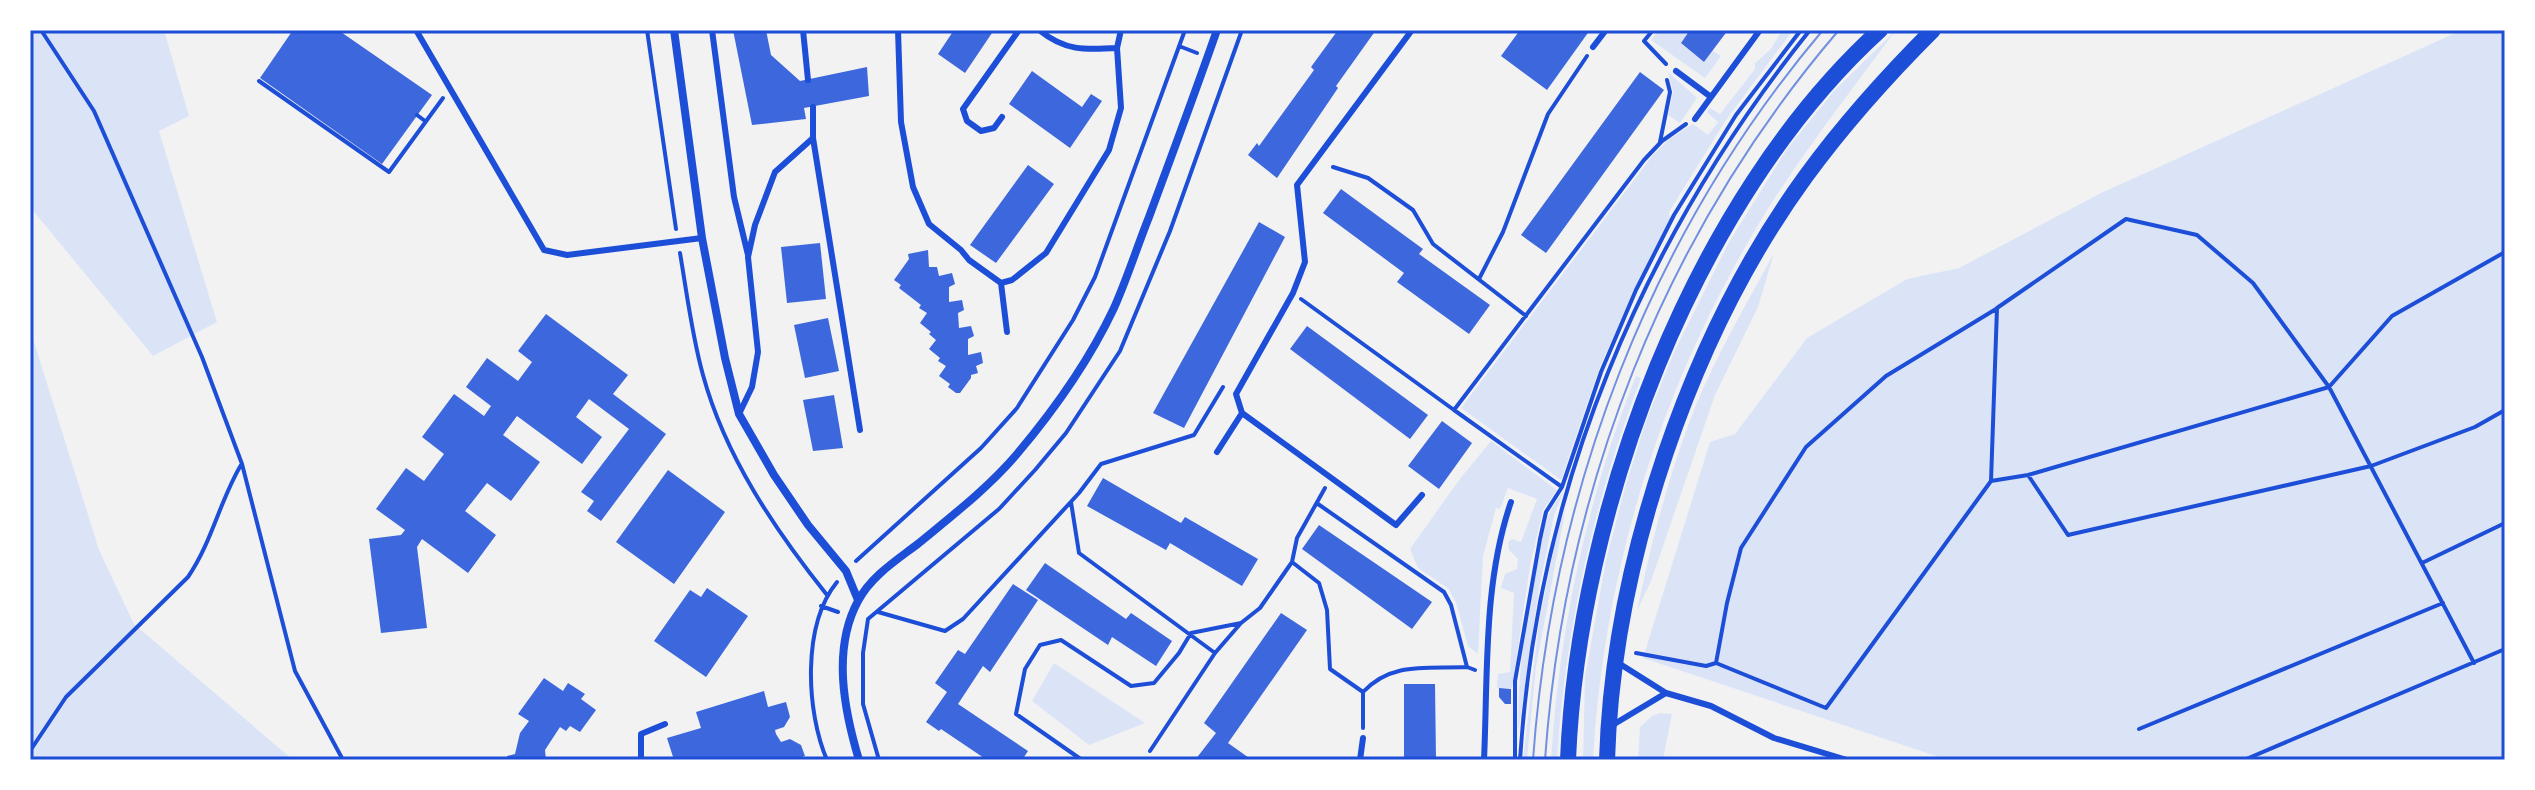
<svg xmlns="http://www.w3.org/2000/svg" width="2535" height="790" font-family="Quicksand,sans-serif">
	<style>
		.green { fill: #dbe4f7 }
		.building { fill: #3d67dc }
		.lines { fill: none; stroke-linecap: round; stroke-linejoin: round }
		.path { stroke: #1d4ed8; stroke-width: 4 }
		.service { stroke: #1d4ed8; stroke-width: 6 }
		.minor { stroke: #1d4ed8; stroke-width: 8 }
		.secondary { stroke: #1d4ed8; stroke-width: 16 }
		.tram { stroke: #7290e2; stroke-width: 2 }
		.neatline { fill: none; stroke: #1d4ed8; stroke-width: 3 }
	</style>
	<rect width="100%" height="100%" fill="#f2f2f2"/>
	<path class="green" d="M30 30H164L189 116 159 131 217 322 153 356 30 207Z
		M1658 30H1690L1681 43 1704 62 1713 51 1721 56 1705 78 1651 40Z
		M1782 30H1793L1726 120 1669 212 1670 220 1600 366 1561 480 1461 408 1653 155 1669 139 1693 124 1708 135 1718 122 1707 112 1710 108 1720 114 1755 69V63L1771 49Z
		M1896 30C1853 88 1808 146 1769 207 1665 374 1604 564 1593 760H1583L1585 677 1606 560 1626 484 1646 421 1674 352 1729 242 1787 149 1834 91Z
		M2462 30H2505V760H1948L1643 658 1710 442 1735 434 1807 338 1907 279 1959 268 2101 193Z
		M1668 72 1697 98 1680 123 1668 115 1673 92Z
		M1774 253 1758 307 1715 395 1651 581 1637 611C1651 542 1670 470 1696 405 1718 352 1747 303 1774 253Z
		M30 329 99 550 134 624 293 760H30Z
		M1636 376 1641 378C1594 501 1565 629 1557 760H1551C1559 629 1587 498 1636 376Z
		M1491 441 1557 490 1543 510 1530 566 1512 688H1497L1498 674 1510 672 1514 593 1501 588 1505 574 1517 569 1518 559 1509 550 1508 542 1512 539 1521 542 1537 499 1508 488 1500 509 1496 508 1483 556 1478 654 1468 646 1456 603 1449 589 1418 568 1410 549 1459 480Z
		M1564 490 1554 516 1539 588 1518 734C1518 667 1527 581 1548 517 1551 507 1559 498 1564 490Z
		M1566 507 1536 667 1527 760H1523L1539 622 1556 538Z
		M1054 663 1145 723 1089 745 1032 701Z
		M1660 713 1672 714 1663 760H1638L1640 727 1652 716Z"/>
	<path class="building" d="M293 30H338L432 95 382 164 260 78Z
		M733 30H766L771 55 800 81 867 67 869 96 804 108 806 119 752 125Z
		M954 30H994L965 73 938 54Z
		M1338 30H1376L1336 86 1338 88 1277 178 1248 155 1257 143 1259 146 1314 70 1311 67Z
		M1520 30H1590L1547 90 1501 56Z
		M1690 30H1728L1704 62 1681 43Z
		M1032 71 1082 107 1091 94 1102 101 1070 148 1009 104Z
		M1640 72 1664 90 1546 253 1521 235Z
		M1028 165 1054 184 996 263 970 245Z
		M1341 189 1423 249 1419 254 1490 305 1469 334 1397 282 1404 273 1323 213Z
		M1259 222 1285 237 1184 428 1153 413Z
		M820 243 826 299 787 303 781 247Z
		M928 250 929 267H937L939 276 952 273 955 284 949 287V302L962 300 964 310 958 313 959 328 971 326 974 336 968 339V355L981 352 983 363 976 366 978 373 971 375V378L960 393H956L948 387 950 384 939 376 946 366 938 361 940 358 929 349 936 340 929 334 931 332 920 323 927 313 919 308 921 305 899 288 901 285 894 280 909 259 908 254Z
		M546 314 628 375 613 394 666 434 601 521 587 511 594 501 581 492 629 429 589 399 576 417 602 437 582 464 517 416 503 435 540 462 511 501 487 483 465 511 496 535 468 573 422 539 417 547 427 628 381 633 369 539 401 535 405 530 376 509 406 468 424 481 444 454 422 437 454 394 484 416 491 406 466 387 487 358 518 381 532 362 518 351Z
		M828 318 839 371 805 378 794 325Z
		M1307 326 1428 415 1410 439 1290 349Z
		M834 395 843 448 813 451 803 400Z
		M1442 421 1472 443 1439 489 1408 466Z
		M668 470 725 512 674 584 616 542Z
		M1103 478 1181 523 1185 517 1258 559 1242 586 1170 543 1166 550 1087 506Z
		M1319 525 1432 602 1412 629 1302 549Z
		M1045 563 1126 619 1131 613 1172 641 1156 666 1112 637 1108 645 1026 590Z
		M1013 584 1038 600 990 672 983 666 958 704 1028 751 1022 760H987L941 729 939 731 926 722 947 692 935 683 958 650 965 654Z
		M707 588 748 616 706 677 654 641 690 590 701 597Z
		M1281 613 1307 630 1228 743 1252 760H1195L1216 733 1204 723Z
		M544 678 563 691 568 683 585 694 581 699 596 710 580 732 570 726 566 731 560 727 545 750 546 760H508L507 756 515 754 520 733 529 721 518 714Z
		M1404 684H1435L1436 760H1404Z
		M1499 688 1511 689V704H1505L1499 697Z
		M764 691 768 707 786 702 790 717 784 727 775 730 776 734 781 742 790 739 801 745 805 756 794 760H674L667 738 701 728 696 712Z"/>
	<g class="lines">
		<path class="path" d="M41 30 94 111 202 357 242 464 295 671 343 760
			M647 30 676 229
			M1653 30 1644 41 1666 64
			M1179 46 1197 53
			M259 81 389 172 443 98
			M417 115 425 121
			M1660 142 1670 92 1667 80
			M1333 167 1368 178 1413 210 1433 244 1526 316
			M680 253C687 294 692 336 703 375 725 456 775 530 827 595
			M1479 279 1503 232 1548 114 1587 56
			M1301 299 1454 410 1644 160 1662 141 1686 124
			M1454 410 1562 487
			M2028 475 2068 535 2371 466 2475 427 2505 410
			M1991 481 1997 308 2126 219 2197 235 2253 283 2329 387 2474 663
			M1071 502 1079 553 1215 653
			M1318 504 1444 592 1451 605 1467 667
			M856 561 981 448 1017 408 1073 320 1095 277 1185 30
			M1292 562 1319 583 1327 610 1330 669 1363 692V728
			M2422 563 2505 523
			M821 606 838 612
			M878 612 945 631 963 619 1079 493 1101 464 1194 435 1223 387
			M1636 653 1706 666 1716 663 1826 708 1991 481 2028 475 2329 387 2392 316 2505 252
			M1716 663 1727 603 1741 548 1806 447 1886 376 1996 309
			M1363 692C1392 661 1428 669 1467 667L1475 670
			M2139 729 2443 603
			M30 751 66 697 188 577C212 542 220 500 241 465
			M1150 751 1215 653 1241 623 1260 608 1292 562 1297 538 1325 488
			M827 760C806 711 802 625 837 582
			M879 760 863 704V653L868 619 999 509 1035 470 1066 433 1120 351 1170 231 1242 30
			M1082 760 1016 714 1025 669 1040 645 1061 640 1131 686 1154 683 1179 653 1191 633 1241 623
			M1515 760V681L1540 539 1546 512 1562 487 1601 372 1636 290 1674 215 1736 115 1801 30
			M1520 760C1537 489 1641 241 1810 30
			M2244 760 2505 649"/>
		<path class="service" d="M416 30 544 250 567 255 702 238
			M712 30 734 197 748 255
			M803 30 808 80
			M898 30 901 122 913 187 929 224 961 250 969 260 1001 283 1012 280 1046 253 1109 150 1121 108 1117 48 1121 30
			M1039 30C1065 51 1084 50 1117 48
			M1412 30 1297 185 1305 262 1293 293 1236 394 1242 413 1396 525 1422 495
			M1593 47 1606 30
			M1676 71 1711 97
			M813 107V138L860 430
			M1002 117 994 128 981 131 967 121 963 109 1019 30
			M1695 119 1760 30
			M1001 283 1007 332
			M739 414 752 387 758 352 748 257 755 225 775 172 813 138
			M1217 452 1242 413
			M1620 664 1666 693 1711 706 1774 738 1847 760
			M1611 726 1666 693
			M641 760V734L665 724
			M1139 760H1142
			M1360 760 1363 738
			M1484 760C1488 674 1483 583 1511 502"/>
		<path class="minor" d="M674 30 702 238 725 358 739 414 774 475 808 525 846 571 858 600
			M859 760C844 710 832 649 858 601 871 576 897 560 919 543 953 515 989 487 1017 454 1055 409 1089 361 1114 308 1127 279 1137 247 1149 217 1172 155 1195 93 1217 30"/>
		<path class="secondary" d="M1568 760C1578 511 1693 200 1880 30
			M1607 760C1613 564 1690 335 1806 176 1844 124 1887 76 1933 30"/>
		<path class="tram" d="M1533 760C1552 492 1649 236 1823 30
			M1545 760C1564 491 1663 235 1839 30"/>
	</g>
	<rect width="2535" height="790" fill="none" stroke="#ffffff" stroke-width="64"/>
	<rect x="32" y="32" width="2471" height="726" class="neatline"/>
</svg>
